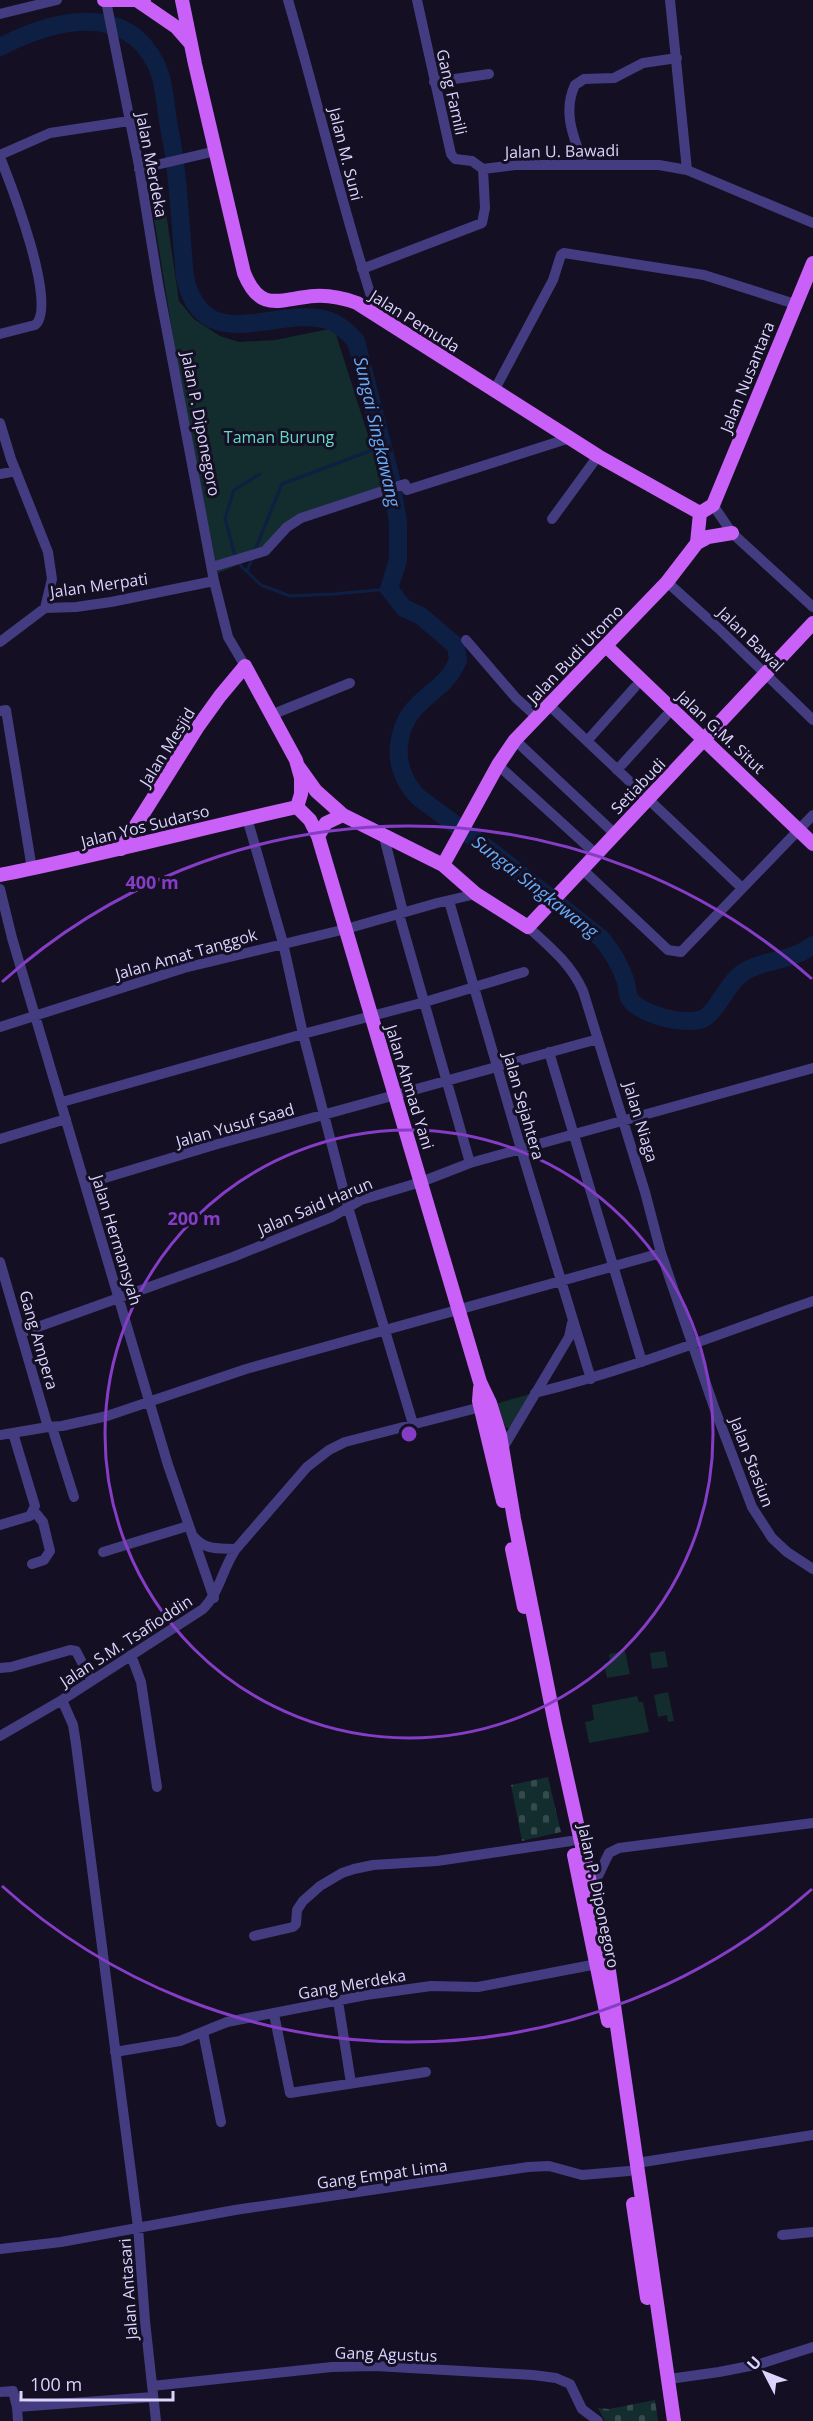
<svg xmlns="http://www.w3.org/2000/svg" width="813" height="2421" font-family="'Open Sans',sans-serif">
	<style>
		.green { fill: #132c2d }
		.cemetery { fill: url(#cemetery-stones) }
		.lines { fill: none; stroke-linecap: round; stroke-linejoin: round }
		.stream { stroke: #0e1f44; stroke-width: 3 }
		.river { stroke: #0e1f44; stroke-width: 18 }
		.minor { stroke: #433c80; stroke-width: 10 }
		.major { stroke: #c960f8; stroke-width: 14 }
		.ring { fill: none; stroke: #853dc5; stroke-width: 3 }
		.labels { text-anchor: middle; stroke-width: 6; stroke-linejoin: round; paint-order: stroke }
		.street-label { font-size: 16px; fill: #dbd4fd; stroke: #140f23 }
		.park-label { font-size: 16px; fill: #62dac4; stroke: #140f23 }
		.water-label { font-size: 18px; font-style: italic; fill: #66acf8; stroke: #140f23 }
		.centre { fill: #853dc5; stroke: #140f23; stroke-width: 3 }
		.ring-label { font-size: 18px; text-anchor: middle; font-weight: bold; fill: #853dc5; stroke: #140f23; stroke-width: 6; stroke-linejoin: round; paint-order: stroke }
	</style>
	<defs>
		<pattern id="cemetery-stones" width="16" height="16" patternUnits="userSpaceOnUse" patternTransform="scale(1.5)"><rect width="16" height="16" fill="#132c2d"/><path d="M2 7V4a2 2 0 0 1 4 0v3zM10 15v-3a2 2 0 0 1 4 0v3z" fill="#354a4c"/></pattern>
	</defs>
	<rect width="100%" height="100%" fill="#140f23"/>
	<path class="green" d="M162 185 179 301 194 319 220 336 239 342 275 340 334 328 374 454 383 494 296 523 260 556 218 573 181 387 149 187Z
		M530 1394 509 1428H506L495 1404Z
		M625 1651 630 1674 607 1678 604 1664 610 1662 609 1654Z
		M665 1651 668 1667 652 1669 650 1653Z
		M668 1692 674 1721 668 1722 667 1715 658 1717 654 1695Z
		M637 1696 639 1702H643L649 1732 589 1743 585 1722 594 1720 592 1705Z"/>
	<path class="cemetery" d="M548 1777 561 1832 522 1841 511 1785Z
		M655 2400 658 2421H605L598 2408 609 2409Z"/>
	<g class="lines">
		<path class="stream" d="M260 474 234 490 225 518 234 552 241 566 261 585 290 596 334 594 389 589
			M255 550 282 484 383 446
			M247 571 252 559"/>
		<path class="river" d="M0 47C50 21 124 0 156 64 165 83 165 106 169 127 179 176 180 227 185 277 203 361 279 303 330 321 341 325 348 333 356 341L391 479 398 522V560L389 589 404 608 421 616 456 646 458 660C443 698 404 696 399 746 397 766 405 783 418 797L491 851 601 938C613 952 620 964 626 982 627 987 627 995 630 999 640 1015 690 1028 706 1017 721 1006 728 979 749 969 770 959 794 960 813 945"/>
		<path class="minor" d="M288 0C319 105 343 212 377 315
			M417 0 451 154 455 159 472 161 483 169
			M670 0 687 170
			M106 1 139 166 159 289 214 581 228 637 245 666
			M0 14 57 0
			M434 82 489 74
			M0 155 50 133 129 121
			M0 157C10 182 59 307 35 325L0 334
			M584 165C574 139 562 112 575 85L584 79 614 78 643 63 677 58
			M139 169 216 151
			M483 169 515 165H659L687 170 813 223
			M362 269 482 223 485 208 483 169
			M494 391 553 280 561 255 564 253 704 275 795 304
			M0 423 11 459 48 552 52 579 45 608
			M0 474 16 471
			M713 505 732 533 813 607
			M552 519 598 456
			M212 567 265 551 287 527 301 518 395 487 405 484 407 490 570 438
			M667 582 718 628 813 720
			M466 640 516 698 538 718
			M0 642 45 608 76 607 111 602 214 581
			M549 705 742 888
			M0 711 6 710 32 869
			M271 715 350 683
			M515 740 615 834
			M587 741 635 687
			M498 765 596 854
			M617 770 666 716
			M247 818 283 943 303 1034 425 1002 524 972
			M384 837 403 912
			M582 869 668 950 681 952 813 815
			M0 889 12 938 168 1465 214 1598
			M449 901 521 1149 591 1379
			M399 914 470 1163
			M528 927C549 946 571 964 583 991L645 1192 661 1253 714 1407 752 1507 772 1538 787 1552 813 1569
			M0 1027 184 968 346 929 437 903 476 894
			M549 1052 642 1362
			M62 1102 303 1034 348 1207 413 1424
			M0 1139 66 1119
			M85 1184 214 1145 598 1039
			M0 1262 48 1427
			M21 1333 233 1257 332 1217 361 1200 421 1182 470 1163 813 1068
			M535 1393C630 1370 721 1333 813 1301
			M52 1427 74 1497
			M0 1435 48 1427 62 1426 107 1416 246 1369 661 1253
			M503 1448 569 1337 572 1323
			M0 1525 30 1516 35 1506 13 1433
			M193 1536C206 1551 218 1548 236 1549
			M103 1552 188 1526
			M32 1564 44 1560 50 1551 43 1522 34 1511
			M131 1655 141 1682 157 1787
			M0 1668 11 1667 70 1650 76 1651 91 1680
			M62 1700 73 1725 76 1744 138 2227 145 2321 156 2421
			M0 1736 62 1700 203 1609C220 1592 222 1569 236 1549L307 1467 329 1450 345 1442 481 1407
			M598 1876 609 1853 619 1848 813 1823
			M254 1936 293 1927 296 1924 297 1910 303 1901 320 1886 342 1873 354 1869 373 1865 437 1861 571 1841
			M338 2001 351 2083
			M274 2014 290 2093 426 2072
			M203 2032 221 2122
			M115 2052 180 2041 227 2022 366 1995 431 1986 478 1987 597 1964
			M637 2163 813 2135
			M782 2235 813 2232
			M0 2249 61 2242 235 2210 528 2167 549 2166 582 2175 629 2171
			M669 2379 719 2372 760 2364 813 2347
			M152 2386 332 2367 375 2366 533 2375 556 2378 570 2384 582 2409 598 2421
			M0 2392 13 2391 17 2407 153 2397
			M17 2407 18 2421"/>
		<path class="major" d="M104 0H144
			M182 0 195 64 244 273C261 315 281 298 315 296 330 295 343 298 357 303L598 456 700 513 713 505 813 263
			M138 1 176 27 190 43
			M697 543 708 537 732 533
			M606 646 813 844
			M298 766 316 791 343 815 443 865 476 894 528 927 813 623
			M297 807 310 820 318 836 480 1382 490 1403 500 1435 514 1519 555 1724 608 1964 674 2421
			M318 836 326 823 343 815
			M121 849 197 728 220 696 245 666 296 760 301 778V794L297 807
			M443 865 498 765 515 740 667 582 697 543 700 513
			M0 875C100 855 198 829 297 807
			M480 1388 479 1401 503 1501
			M512 1549 524 1607
			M574 1855 608 2021
			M633 2204 647 2298"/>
	</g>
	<g class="ring">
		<circle cx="409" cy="1434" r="304"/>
		<path d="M812 1889A608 608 0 0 1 2 1886M2 982A608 608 0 0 1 812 979"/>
	</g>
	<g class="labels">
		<g class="street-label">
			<text transform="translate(452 92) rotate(77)" y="6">Gang Famili</text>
			<text transform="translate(562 151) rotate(-1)" y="6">Jalan U. Bawadi</text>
			<text transform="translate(346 154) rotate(76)" y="6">Jalan M. Suni</text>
			<text transform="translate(152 165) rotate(79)" y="6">Jalan Merdeka</text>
			<text transform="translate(415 321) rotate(32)" y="6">Jalan Pemuda</text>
			<text transform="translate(747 377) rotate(-68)" y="6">Jalan Nusantara</text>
			<text transform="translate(201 424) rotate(79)" y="6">Jalan P. Diponegoro</text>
			<text transform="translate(99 585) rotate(-8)" y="6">Jalan Merpati</text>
			<text transform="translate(751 639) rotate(44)" y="6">Jalan Bawal</text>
			<text transform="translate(575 654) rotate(-46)" y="6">Jalan Budi Utomo</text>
			<text transform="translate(721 732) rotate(43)" y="6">Jalan G.M. Situt</text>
			<text transform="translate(167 747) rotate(-58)" y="6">Jalan Mesjid</text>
			<text transform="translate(638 786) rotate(-46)" y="6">Setiabudi</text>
			<text transform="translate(145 826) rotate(-14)" y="6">Jalan Yos Sudarso</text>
			<text transform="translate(186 954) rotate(-16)" y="6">Jalan Amat Tanggok</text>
			<text transform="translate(410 1087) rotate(73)" y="6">Jalan Ahmad Yani</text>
			<text transform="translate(524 1106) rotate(74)" y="6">Jalan Sejahtera</text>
			<text transform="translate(641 1122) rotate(73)" y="6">Jalan Niaga</text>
			<text transform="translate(235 1125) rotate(-16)" y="6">Jalan Yusuf Saad</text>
			<text transform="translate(315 1206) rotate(-23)" y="6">Jalan Said Harun</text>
			<text transform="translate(117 1240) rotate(73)" y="6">Jalan Hermansyah</text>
			<text transform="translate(39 1340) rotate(74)" y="6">Gang Ampera</text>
			<text transform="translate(752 1462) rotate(69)" y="6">Jalan Stasiun</text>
			<text transform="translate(126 1641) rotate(-33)" y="6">Jalan S.M. Tsafioddin</text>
			<text transform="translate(599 1896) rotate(78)" y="6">Jalan P. Diponegoro</text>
			<text transform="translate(352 1984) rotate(-10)" y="6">Gang Merdeka</text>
			<text transform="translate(382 2174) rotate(-8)" y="6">Gang Empat Lima</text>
			<text transform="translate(128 2289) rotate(-94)" y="6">Jalan Antasari</text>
			<text transform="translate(386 2354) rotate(2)" y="6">Gang Agustus</text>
		</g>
		<g class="park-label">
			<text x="279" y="443">Taman Burung</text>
		</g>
		<g class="water-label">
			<text transform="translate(377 432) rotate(77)" y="6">Sungai Singkawang</text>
			<text transform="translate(535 887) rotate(38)" y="6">Sungai Singkawang</text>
		</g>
	</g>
	<circle cx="409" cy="1434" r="9" class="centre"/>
	<g class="ring-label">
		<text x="152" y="889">400 m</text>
		<text x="194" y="1225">200 m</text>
	</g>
	<g transform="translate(765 2373) rotate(312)" stroke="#140f23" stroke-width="4.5" paint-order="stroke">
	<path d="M0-4.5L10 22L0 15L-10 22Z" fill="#dbd4fd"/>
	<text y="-9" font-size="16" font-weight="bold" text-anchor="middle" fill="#dbd4fd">U</text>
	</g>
	<path d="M21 2391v9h152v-9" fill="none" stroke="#dbd4fd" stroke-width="3"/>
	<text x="30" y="2391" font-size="18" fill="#dbd4fd" stroke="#140f23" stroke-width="4.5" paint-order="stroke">100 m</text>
</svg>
